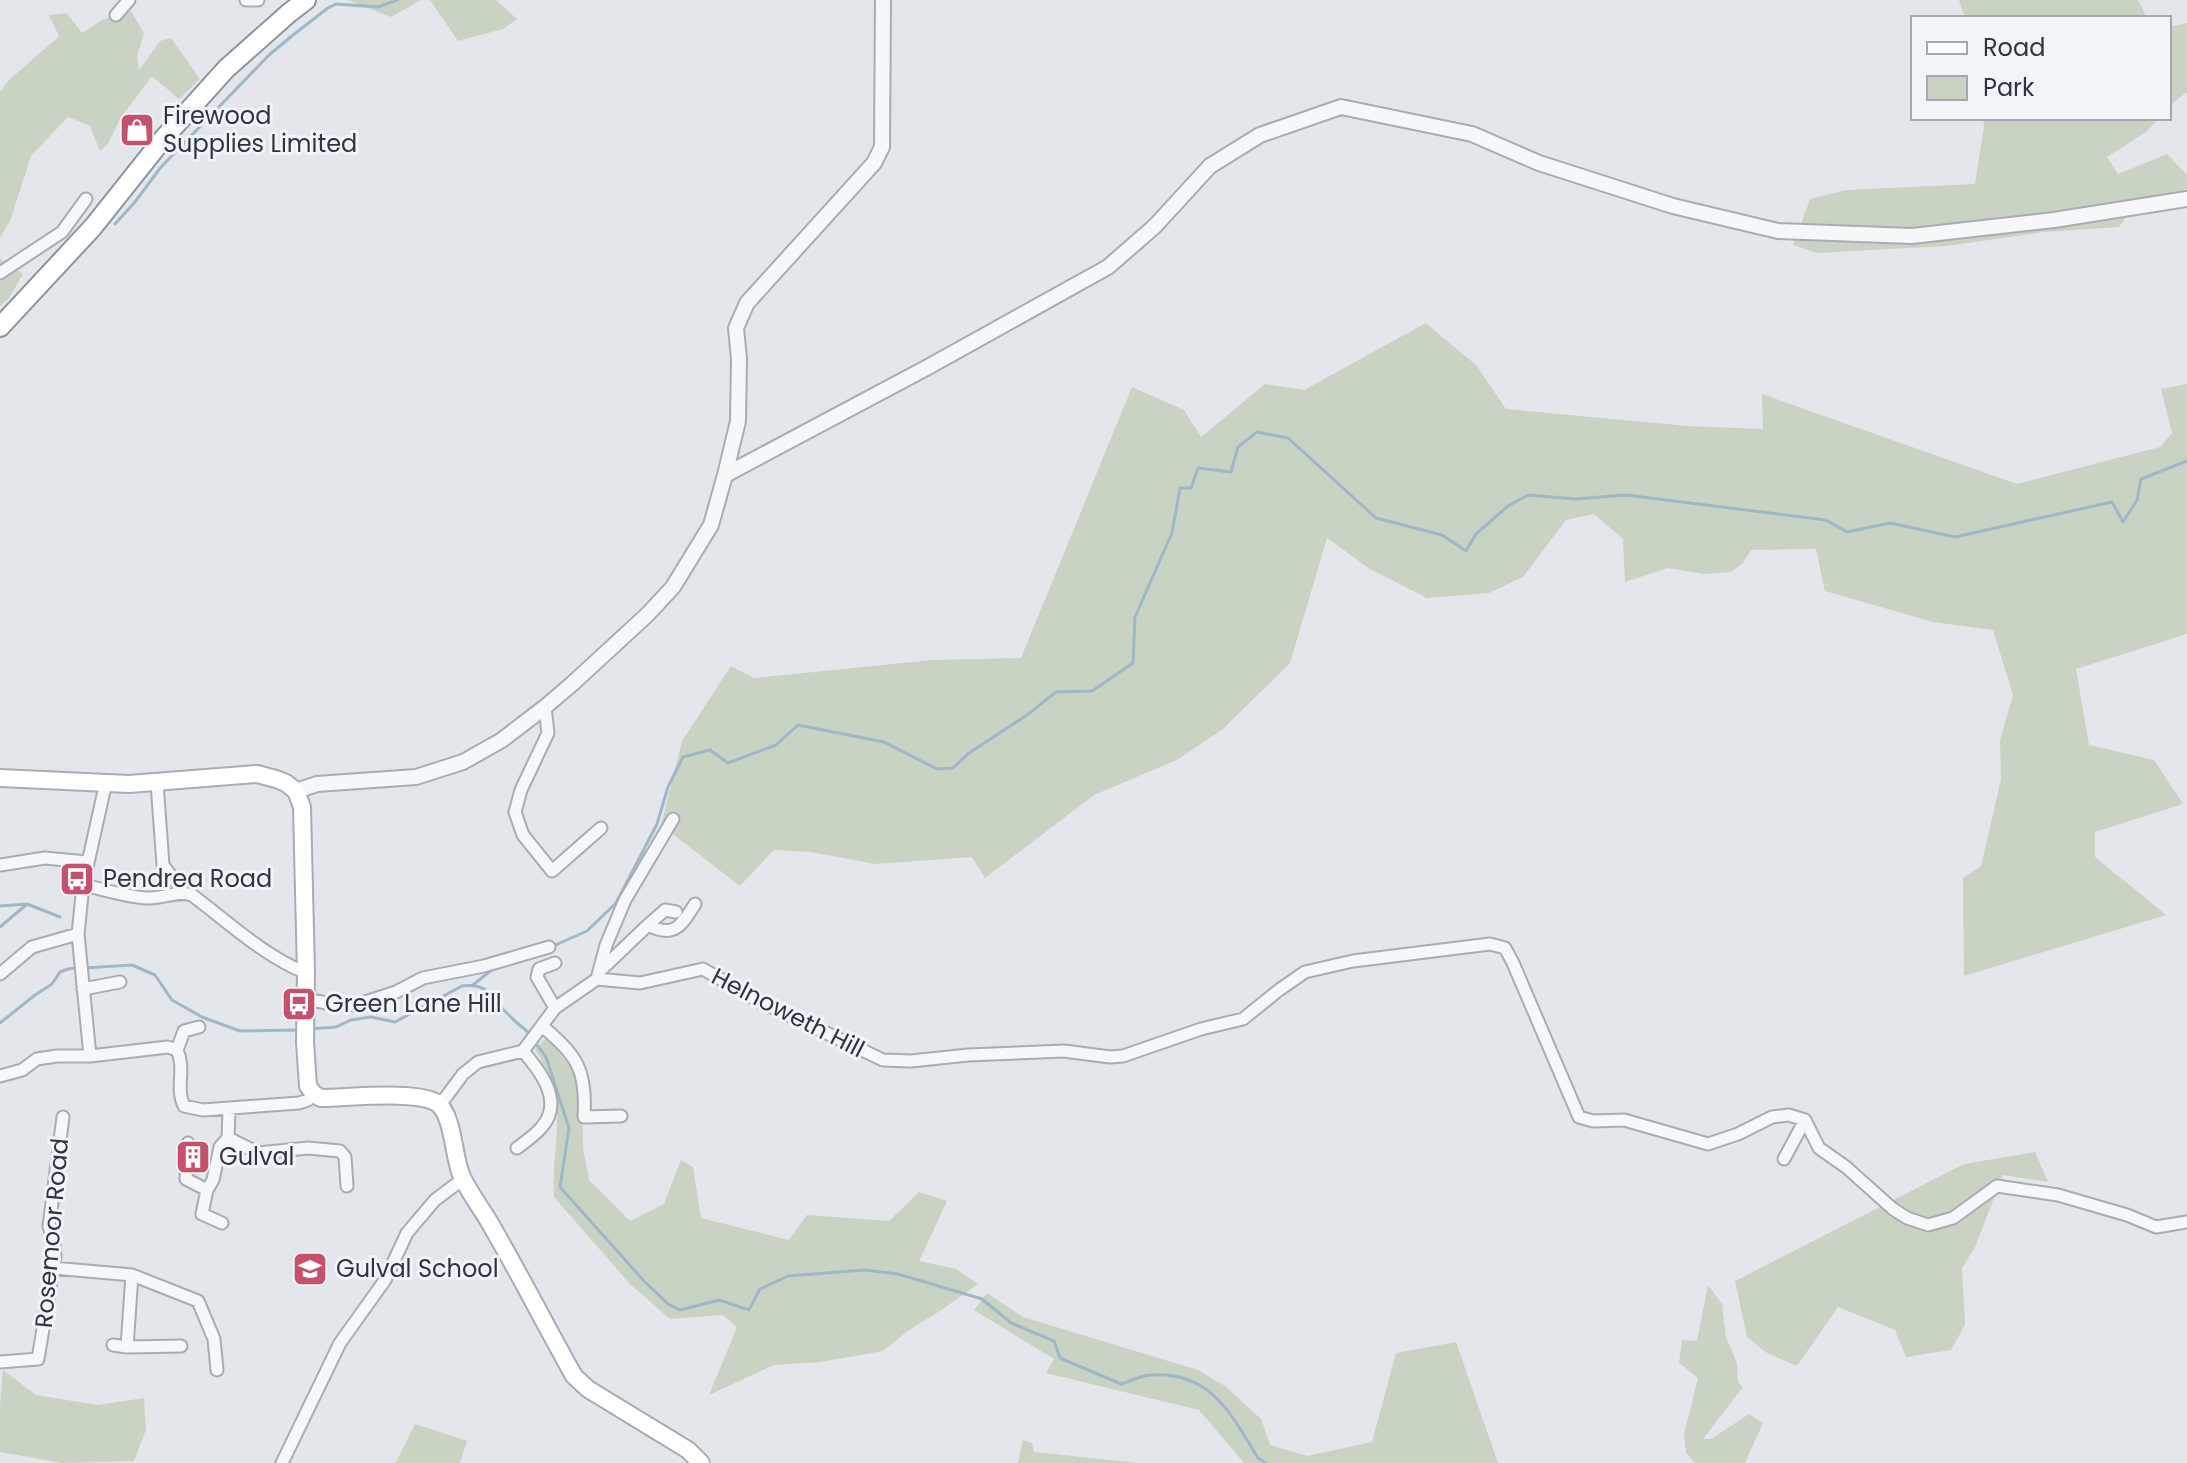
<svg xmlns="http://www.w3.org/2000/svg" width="2187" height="1463" font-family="Poppins,sans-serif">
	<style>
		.green { fill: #c9d3c4 }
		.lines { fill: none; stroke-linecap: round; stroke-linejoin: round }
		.stream { stroke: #a0b7c7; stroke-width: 3 }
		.minor-casing { stroke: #a8adb4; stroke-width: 15 }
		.tertiary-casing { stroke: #a8adb4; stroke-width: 18 }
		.secondary-casing { stroke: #a8adb4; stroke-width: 20 }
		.trunk-casing { stroke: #8b95a0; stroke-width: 22 }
		.minor { stroke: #f5f7f8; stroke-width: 11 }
		.tertiary { stroke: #f5f7f8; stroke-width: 14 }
		.secondary { stroke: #fff; stroke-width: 16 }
		.trunk { stroke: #fff; stroke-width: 18 }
		.labels { text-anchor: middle; stroke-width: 6; stroke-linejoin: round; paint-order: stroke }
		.poi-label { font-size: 24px; fill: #2c3541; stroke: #f2f5f7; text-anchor: start }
		.street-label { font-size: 24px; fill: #2c3541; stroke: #f2f5f7 }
	</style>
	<rect width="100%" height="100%" fill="#e3e6ea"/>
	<path class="green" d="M348 0H421L391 17Z
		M430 0H496L517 19 503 29 458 41Z
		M1959 0H2138L2147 18H1965Z
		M131 11 144 33 137 56 139 70 160 41 171 38 200 79 179 99 152 76 120 119 108 144 100 151 90 126 68 117 31 156 10 221 0 238V92L8 81 59 36 49 15 67 13 82 33 102 20Z
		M2187 23V92L2169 106V27Z
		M1983 118H2159L2146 132 2107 157 2118 174 2167 154 2187 175V189L2134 205 2119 227 2044 232 1947 246 1817 253 1793 245 1810 199 1846 190 1975 184 1984 126Z
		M0 259 23 274 9 298 0 306Z
		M1426 323 1476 365 1506 409 1688 426 1763 429 1762 394 2017 484 2160 447 2172 433 2161 389 2187 384V634L2076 669 2089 745 2154 760 2183 804 2095 832V857L2166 915 1964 976 1963 878 1981 866 2001 779 2000 740 2013 695 1993 630 1933 622 1825 591 1816 549 1751 550 1743 563 1731 572 1704 574 1668 568 1625 582 1623 539 1594 514 1566 520 1523 577 1489 593 1427 598 1370 569 1327 538 1290 663 1223 729 1177 760 1094 795 985 878 972 857 875 864 811 852 774 850 740 886 661 825 682 741 731 666 754 678 932 660 1021 658 1132 387 1184 410 1201 437 1265 384 1304 390Z
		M547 1037 570 1066 582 1093 583 1148 589 1180 630 1221 664 1204 681 1160 693 1167 701 1218 789 1240 807 1215 889 1221 919 1192 947 1201 919 1261 956 1269 978 1284 940 1311 909 1330 883 1351 820 1362 774 1365 709 1395 737 1327 723 1315 670 1319 630 1284 554 1197C552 1171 557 1146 557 1121 557 1095 548 1071 535 1049Z
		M2035 1152 2048 1182 2003 1175 1975 1247 1962 1268 1965 1325 1951 1350 1906 1357 1895 1330 1838 1307 1797 1366 1765 1352 1747 1337 1735 1281 1964 1164Z
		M1708 1285 1722 1304 1726 1337 1737 1363 1738 1382 1743 1387 1703 1439H1711L1749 1414 1763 1423 1745 1463H1695L1686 1453 1684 1434 1698 1378 1679 1363 1682 1340 1697 1341Z
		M987 1293 1023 1317 1198 1370 1225 1386 1261 1419 1270 1445 1307 1456 1372 1442 1396 1353 1456 1342 1498 1463H1244L1199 1410 1046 1373 1054 1359 974 1310Z
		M3 1370 36 1395 98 1405 144 1398 146 1430 134 1461 62 1463 0 1452V1407Z
		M415 1424 467 1441 460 1463H396Z
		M1023 1440 1032 1443 1034 1452 1138 1463H1018Z"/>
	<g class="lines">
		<path class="stream" d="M115 224 135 202 161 167 269 55 293 35 328 8 336 4 378 7 397 0
			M0 906 27 904
			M0 927 27 904 60 917
			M551 947 587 931 616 903 657 824 668 787 683 757 710 750 728 763 776 745 798 725 884 742 937 769 953 768 969 753 1027 715 1056 692 1092 691 1133 663 1135 617 1172 533 1180 488H1191L1198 468 1231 472 1238 447 1257 432 1288 438 1376 518 1442 535 1466 551 1476 534 1508 506 1528 495 1575 499 1626 495 1826 520 1847 532 1890 523 1955 537 2112 502 2123 522 2137 500 2141 479 2187 461
			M84 968 132 965 155 975 172 1000 202 1017 240 1031 298 1030
			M473 985 495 967
			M0 1023 35 995 52 984 60 972 68 969 76 968
			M309 1029 336 1027 351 1020 371 1017 395 1022 462 986C491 982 491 1000 510 1016 516 1023 524 1028 530 1034
			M534 1041 546 1057 569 1128 560 1187 644 1281 668 1304 680 1310 719 1300 749 1310 760 1289 788 1276 864 1270 898 1274 982 1299 1011 1323 1054 1341 1060 1358 1121 1384C1131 1381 1142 1375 1151 1375 1211 1371 1231 1414 1258 1458L1266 1463"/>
		<g class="minor-casing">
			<path id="minor" d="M246 0H258
				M116 15 129 0
				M0 273 62 232 86 199
				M545 707 548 733 521 790 515 812 523 835 552 871 601 828
				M157 783 163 865 183 892
				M0 865 45 858 87 862
				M83 885C103 889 126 897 147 898 163 899 177 890 192 895 228 922 264 956 306 973
				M648 925 665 910 676 912
				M603 968 648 925C674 939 682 925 695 904
				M0 974 32 947 78 934
				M597 979 640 983 703 969 755 999 883 1060 911 1061 968 1055 1064 1051 1110 1057 1123 1056 1201 1029 1243 1019 1279 990 1305 972 1353 961 1490 944 1505 948 1513 963 1579 1117 1593 1121 1624 1120 1708 1144 1738 1134 1772 1117 1789 1115 1805 1120 1819 1148 1846 1167 1893 1209 1907 1218 1928 1225 1953 1218 1997 1186 2058 1195 2127 1215 2156 1227 2187 1222
				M597 979 606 945 625 900 673 819
				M83 989 120 982
				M305 999 327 1003 356 1005 396 992 423 978 484 966 549 947
				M555 1008 537 977 539 969 555 963
				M542 1026C577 1056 587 1069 584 1117L621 1116
				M177 1050 184 1031 199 1027
				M90 1056 78 934 83 885 106 782
				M0 1076 22 1070 37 1059 57 1056H90L168 1047 177 1050C186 1069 175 1088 184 1106L203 1110 299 1103 308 1100 314 1094
				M440 1105 463 1074 478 1062 523 1051 555 1008 597 979
				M228 1138 258 1153 308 1148 340 1151 345 1157 347 1186
				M188 1143 186 1179 207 1190
				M517 1148C525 1142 534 1136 541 1128 565 1102 540 1071 523 1051
				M1784 1159 1805 1120
				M222 1223 202 1214 207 1190 213 1180 220 1147 228 1138 229 1110
				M53 1268 132 1275 198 1301 214 1339 217 1370
				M132 1275 127 1347 181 1346
				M113 1345 127 1347
				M0 1362 38 1359 55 1257 54 1242 49 1226 63 1117
				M282 1463 340 1343 385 1280 407 1233 435 1200 463 1179"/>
		</g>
		<g class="tertiary-casing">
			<path id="tertiary" d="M725 475 738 421 739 359 736 328 747 303 874 163 882 147 883 0
				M296 791 317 784 416 777 463 762 502 740 545 707 572 684 648 614 673 587 711 525 725 475 928 367 1108 267 1155 226 1210 166 1260 135 1341 107 1472 134 1539 163 1673 206 1778 231 1912 236 2054 220 2187 199"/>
		</g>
		<g class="secondary-casing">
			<path id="secondary" d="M0 778 129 784 257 774 276 779 286 783 296 791 302 807 306 973 305 1042 308 1086 314 1094 321 1098C347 1098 417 1090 437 1103 454 1115 453 1158 462 1177 470 1194 482 1209 491 1225 520 1275 546 1326 574 1376L588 1389 688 1450 701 1463"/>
		</g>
		<g class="trunk-casing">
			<path id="trunk" d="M0 327 93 227 163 139 226 69 289 13 306 0"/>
		</g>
		<use href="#minor" class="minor"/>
		<use href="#tertiary" class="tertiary"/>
		<use href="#secondary" class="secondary"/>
		<use href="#trunk" class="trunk"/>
	</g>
	<defs>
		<g id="shop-square" transform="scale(1.8)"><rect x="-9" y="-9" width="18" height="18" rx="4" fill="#c5516d" stroke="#f2f5f7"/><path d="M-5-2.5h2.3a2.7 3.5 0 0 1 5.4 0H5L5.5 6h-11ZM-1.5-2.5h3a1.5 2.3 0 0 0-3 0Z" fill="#fff"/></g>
		<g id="bus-square" transform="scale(1.8)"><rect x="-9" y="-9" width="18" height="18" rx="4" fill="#c5516d" stroke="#f2f5f7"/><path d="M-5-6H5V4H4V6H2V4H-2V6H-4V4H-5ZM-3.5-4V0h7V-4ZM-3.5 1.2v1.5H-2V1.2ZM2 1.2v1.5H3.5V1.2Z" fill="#fff"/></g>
		<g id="building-square" transform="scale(1.8)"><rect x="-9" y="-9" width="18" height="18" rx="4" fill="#c5516d" stroke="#f2f5f7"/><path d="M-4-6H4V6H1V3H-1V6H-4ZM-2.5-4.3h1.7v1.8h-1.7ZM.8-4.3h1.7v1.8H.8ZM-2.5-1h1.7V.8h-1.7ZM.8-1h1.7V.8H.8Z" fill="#fff"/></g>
		<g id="school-square" transform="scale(1.8)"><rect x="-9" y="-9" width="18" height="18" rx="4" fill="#c5516d" stroke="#f2f5f7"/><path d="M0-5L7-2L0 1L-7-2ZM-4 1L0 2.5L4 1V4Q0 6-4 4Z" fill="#fff"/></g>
	</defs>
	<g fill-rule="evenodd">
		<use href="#shop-square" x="137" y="130"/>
		<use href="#bus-square" x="77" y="879"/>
		<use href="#bus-square" x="299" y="1004"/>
		<use href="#building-square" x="193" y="1157"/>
		<use href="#school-square" x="310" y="1269"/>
	</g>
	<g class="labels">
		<g class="poi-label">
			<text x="163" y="124">Firewood<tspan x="163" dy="28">Supplies Limited</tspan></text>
			<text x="103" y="887">Pendrea Road</text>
			<text x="325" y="1012">Green Lane Hill</text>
			<text x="219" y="1165">Gulval</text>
			<text x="336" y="1277">Gulval School</text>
		</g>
		<g class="street-label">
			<text transform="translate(788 1013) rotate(27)" y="8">Helnoweth Hill</text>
			<text transform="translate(52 1233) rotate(-85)" y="8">Rosemoor Road</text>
		</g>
	</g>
	<rect x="1911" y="16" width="260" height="104" fill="#f2f5f7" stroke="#a3a8ae" stroke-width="2"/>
	<rect x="1927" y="42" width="40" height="12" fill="#ffffff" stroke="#a3a8ae" stroke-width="2"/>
	<text x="1983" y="56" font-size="24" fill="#2c3541">Road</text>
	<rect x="1927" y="76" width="40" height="24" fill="#c9d3c4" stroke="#a3a8ae" stroke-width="2"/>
	<text x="1983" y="96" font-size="24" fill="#2c3541">Park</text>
</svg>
